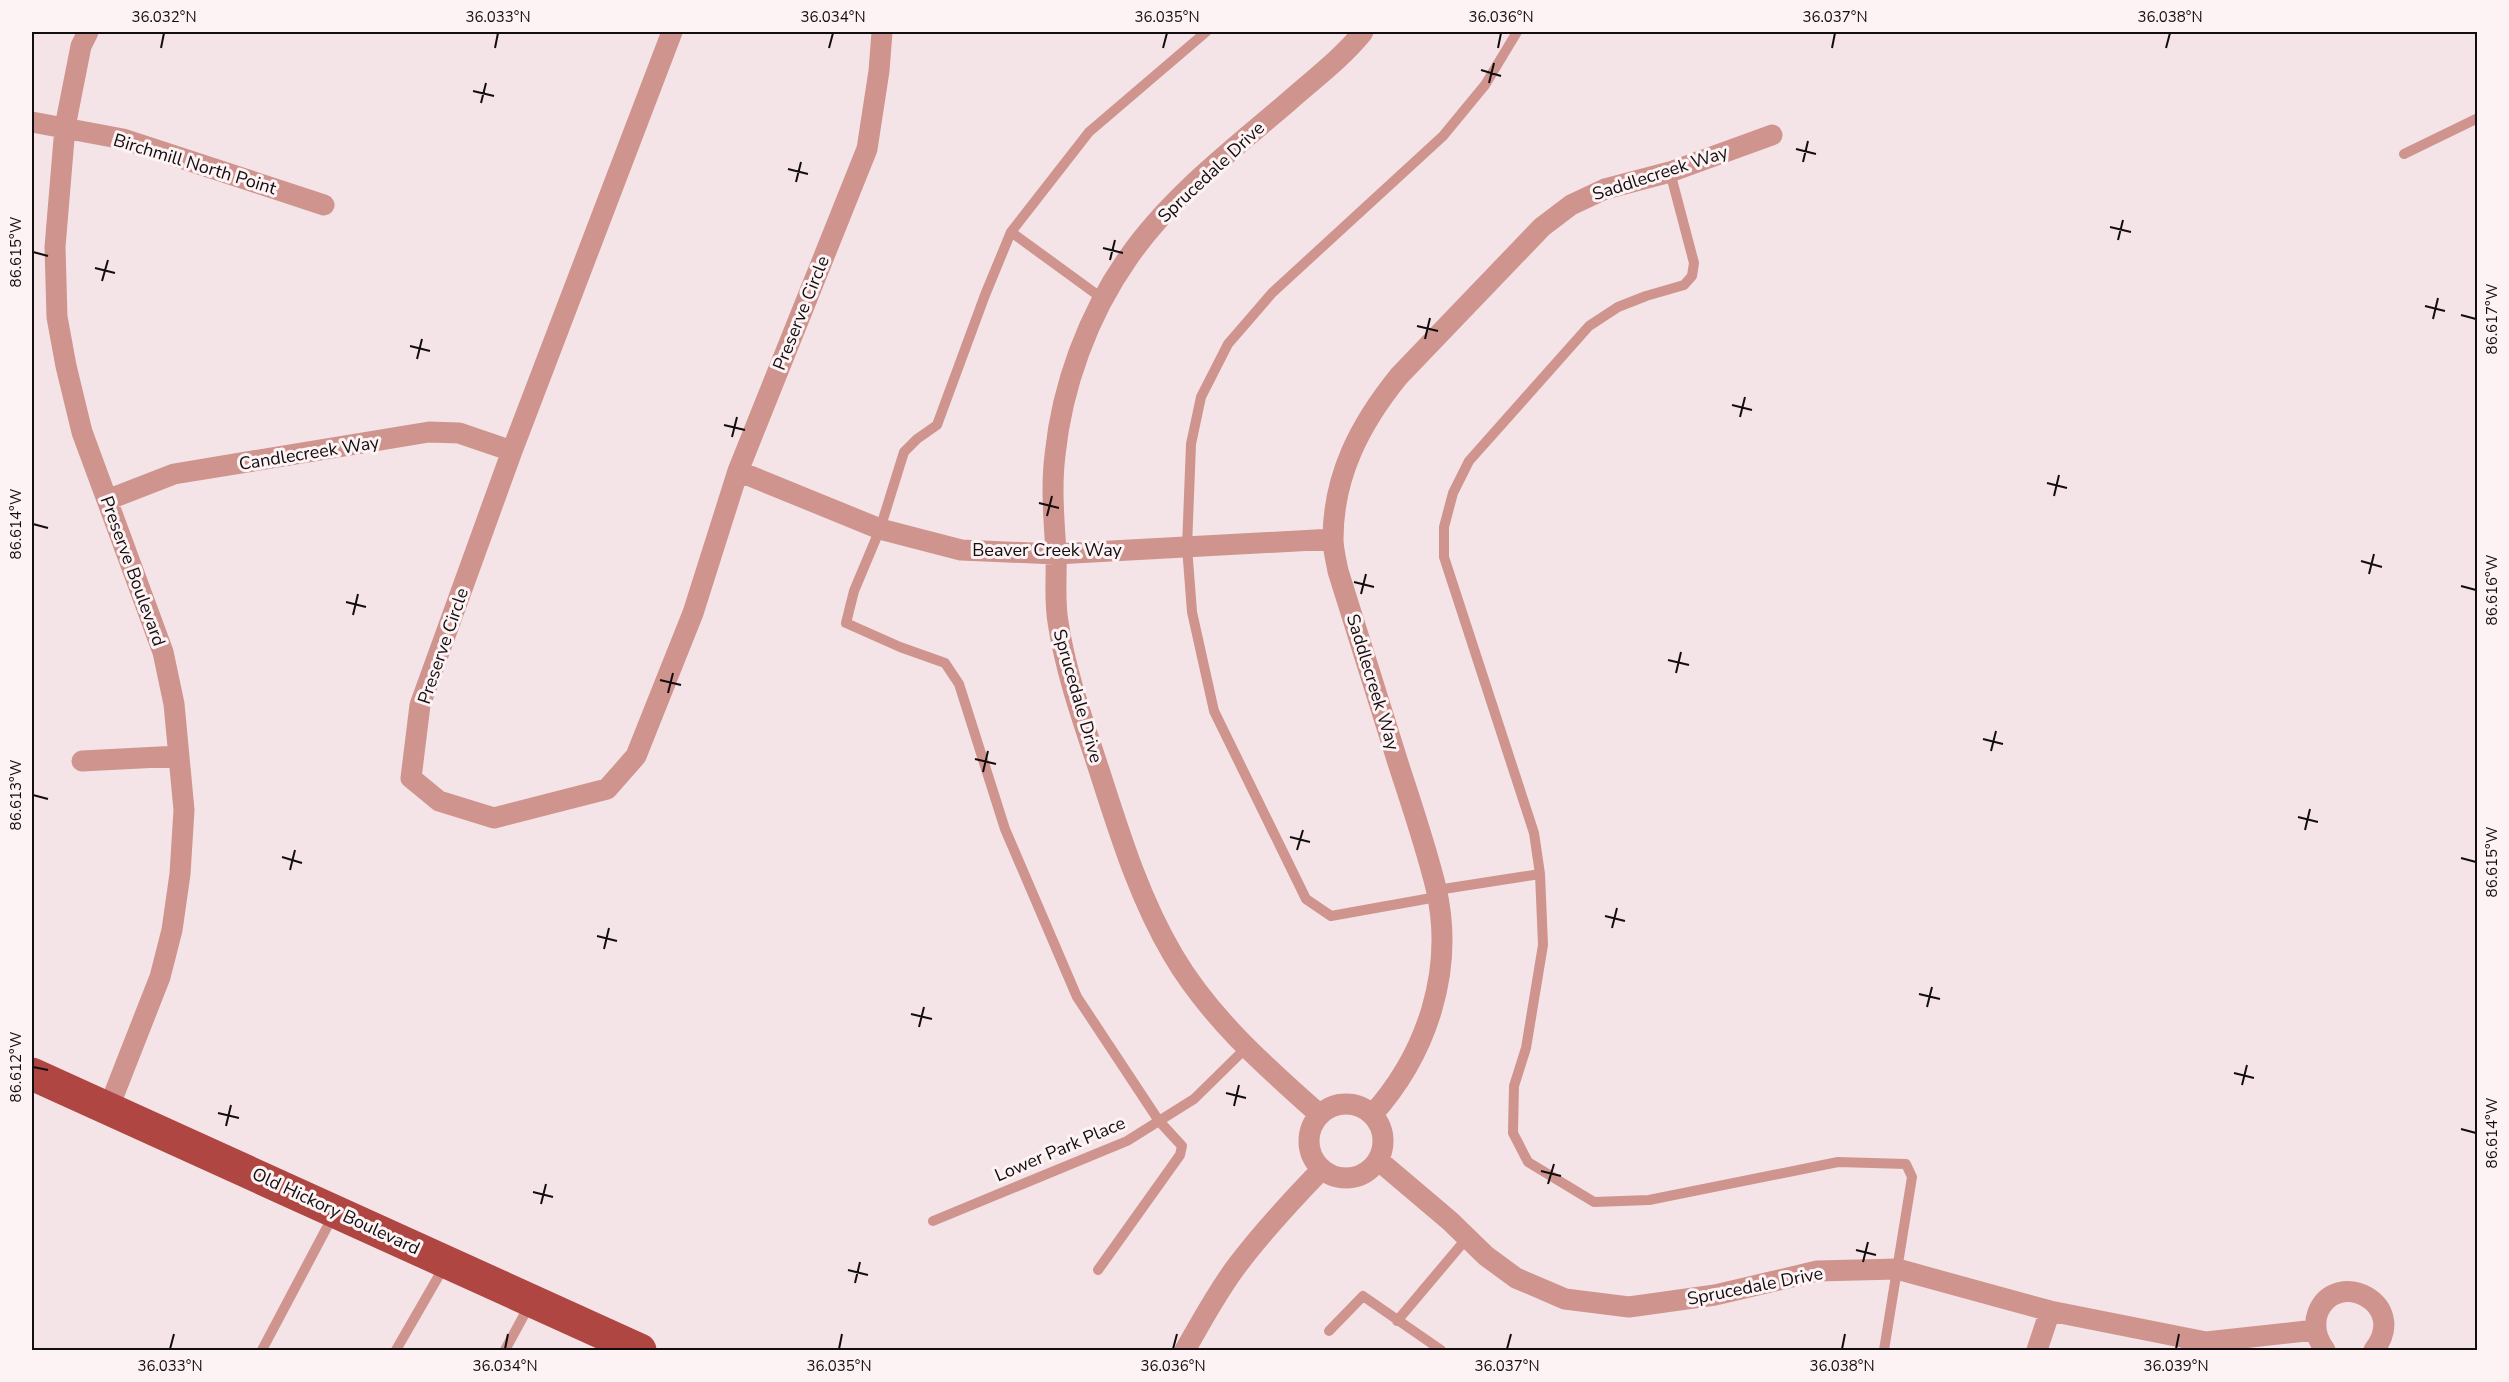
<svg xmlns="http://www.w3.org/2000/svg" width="2509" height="1382" font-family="'Nunito Sans',sans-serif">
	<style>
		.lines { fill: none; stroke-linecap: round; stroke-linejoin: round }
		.lane { stroke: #d0948e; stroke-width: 10 }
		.street { stroke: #d0948e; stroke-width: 21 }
		.primary { stroke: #b04642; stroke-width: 33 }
		.ticks { fill: none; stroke: #120d0e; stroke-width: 2 }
		.labels { text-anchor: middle; stroke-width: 6; stroke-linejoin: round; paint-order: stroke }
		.street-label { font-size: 18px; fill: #120d0e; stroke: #fdf3f5 }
		.neatline { fill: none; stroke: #120d0e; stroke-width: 2 }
		.ticks-label { font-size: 15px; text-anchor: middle; fill: #120d0e }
	</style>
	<rect width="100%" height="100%" fill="#f4e4e7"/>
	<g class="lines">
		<path class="lane" d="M2404 154 2478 118
			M1011 232 1103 299
			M1540 874 1534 833 1444 557V527L1453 493 1469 461 1589 326 1618 307 1646 296 1684 285 1692 276 1694 263 1670 172
			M1437 890 1540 874 1543 945 1526 1048 1514 1086 1513 1133 1528 1162 1594 1202 1649 1200 1838 1162 1906 1164 1912 1177 1884 1350
			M1437 897 1331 916 1306 899 1214 711 1192 612 1187 547 1191 444 1201 397 1228 344 1272 293 1443 136 1485 85 1517 32
			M933 1221 1127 1141 1194 1099 1247 1047
			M1098 1270 1180 1155 1182 1146 1159 1121 1077 997 1005 829 959 684 945 663 900 647 846 623 854 591 880 529 904 452 917 439 937 425 985 295 1011 232 1089 132 1206 32
			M1397 1321 1467 1238
			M1329 1331 1363 1296 1441 1350
			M262 1350 334 1214
			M396 1350 445 1265
			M505 1350 530 1304"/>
		<path class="street" d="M88 32 81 46 65 127 55 247 57 317 66 366 82 432 163 652 174 704 184 810 180 874 172 930 160 977 109 1107
			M672 32 512 451 420 705 411 778 439 801 494 818 607 789 636 756 693 613 738 471 867 149 879 71 882 32
			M32 122 123 139 324 205
			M738 471 880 529 961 550 1056 554 1333 539
			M107 500 174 474 429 432 459 433 512 451
			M82 761 179 756
			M1309 1141a37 37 0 1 1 74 0a37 37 0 1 1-74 0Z
			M1320 1115C1266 1067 1210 1018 1173 955 1140 899 1121 838 1101 776 1085 726 1066 675 1058 622 1054 599 1057 575 1056 552 1054 520 1051 487 1055 455 1062 386 1088 315 1128 258 1170 197 1232 150 1288 102 1314 79 1341 59 1363 32
			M1372 1115C1427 1054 1455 970 1436 888 1426 847 1412 806 1399 766 1379 701 1358 636 1338 571 1336 560 1333 549 1333 539 1333 476 1360 424 1399 376L1542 227 1571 205 1605 189 1670 172 1772 135
			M1378 1160 1450 1221 1486 1256 1516 1278 1565 1299 1629 1307 1715 1295 1817 1271 1897 1269 2050 1311 2206 1342 2315 1330
			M1185 1350C1202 1321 1218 1290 1239 1263 1264 1230 1293 1199 1322 1169
			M2037 1350 2050 1311
			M2325 1350C2316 1338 2313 1326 2318 1312 2337 1267 2410 1304 2374 1350"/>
		<path class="primary" d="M32 1074 640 1350"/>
	</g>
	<path class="ticks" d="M161 48 164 33M495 48 498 33M829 48 833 33M1163 48 1167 33M1498 48 1501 33M1832 48 1835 33M2166 48 2170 33M1481 70 1501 76M1489 83 1494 63M473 91 494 96M481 103 486 83M1796 149 1816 154M1803 162 1808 141M788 169 808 174M796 182 801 162M2110 227 2131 232M2118 240 2123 220M1103 248 1123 253M33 252 48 256M1110 260 1115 240M95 268 115 273M102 281 108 260M2425 306 2445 311M2461 315 2476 319M2433 319 2438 298M1417 326 1438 331M1425 339 1430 318M410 346 430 351M417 359 422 339M1732 405 1752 410M1740 417 1745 397M724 425 745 430M732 437 737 417M2047 483 2067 488M2054 496 2059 475M1039 503 1059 508M1047 516 1052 496M33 524 48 528M2361 561 2382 567M2369 574 2374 554M1354 582 1374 587M2461 586 2476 590M1361 594 1366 574M346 602 366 607M353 615 358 594M1668 660 1689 665M1676 673 1681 652M660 680 681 685M668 693 673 673M1983 739 2003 744M1991 751 1996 731M975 759 996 764M983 772 988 751M33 795 48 799M2298 817 2318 822M2305 830 2310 809M1290 837 1310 842M1297 850 1303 830M282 857 302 863M2461 858 2476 862M290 870 295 850M1605 916 1625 921M1612 928 1617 908M597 936 617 941M604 949 609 928M1919 994 1940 999M1927 1007 1932 987M911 1014 932 1019M919 1027 924 1007M33 1067 48 1070M2234 1073 2254 1078M2242 1085 2247 1065M1226 1093 1246 1098M1234 1106 1239 1085M218 1113 239 1118M226 1126 231 1105M2461 1129 2476 1133M1541 1171 1561 1176M1548 1184 1554 1164M533 1192 553 1197M541 1204 546 1184M1856 1250 1876 1255M1863 1262 1868 1242M848 1270 868 1275M855 1283 860 1262M170 1349 174 1334M505 1349 508 1334M839 1349 842 1334M1173 1349 1177 1334M1507 1349 1511 1334M1842 1349 1845 1334M2176 1349 2179 1334"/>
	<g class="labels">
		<g class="street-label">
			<text transform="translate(195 164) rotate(17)" y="6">Birchmill North Point</text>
			<text transform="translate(1211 172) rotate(-43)" y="6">Sprucedale Drive</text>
			<text transform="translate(1660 173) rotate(-18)" y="6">Saddlecreek Way</text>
			<text transform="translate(801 313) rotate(-68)" y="6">Preserve Circle</text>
			<text transform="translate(309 453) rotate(-9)" y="6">Candlecreek Way</text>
			<text x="1047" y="556">Beaver Creek Way</text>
			<text transform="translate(133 571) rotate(70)" y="6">Preserve Boulevard</text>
			<text transform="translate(443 646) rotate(-71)" y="6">Preserve Circle</text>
			<text transform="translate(1373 682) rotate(73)" y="6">Saddlecreek Way</text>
			<text transform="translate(1078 696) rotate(74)" y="6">Sprucedale Drive</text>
			<text transform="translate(1060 1149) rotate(-23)" y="6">Lower Park Place</text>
			<text transform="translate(336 1211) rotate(25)" y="6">Old Hickory Boulevard</text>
			<text transform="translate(1755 1286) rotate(-11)" y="6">Sprucedale Drive</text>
		</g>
	</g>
	<rect width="2509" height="1382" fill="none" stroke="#fdf3f5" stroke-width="66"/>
	<rect x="33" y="33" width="2443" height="1316" class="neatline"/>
	<g class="ticks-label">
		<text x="164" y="22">36.032°N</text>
		<text x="498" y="22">36.033°N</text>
		<text x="833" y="22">36.034°N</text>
		<text x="1167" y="22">36.035°N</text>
		<text x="1501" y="22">36.036°N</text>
		<text x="1835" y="22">36.037°N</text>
		<text x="2170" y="22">36.038°N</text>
		<text transform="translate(16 252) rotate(-90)" y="5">86.615°W</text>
		<text transform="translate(2492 319) rotate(-90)" y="5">86.617°W</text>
		<text transform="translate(16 524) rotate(-90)" y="5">86.614°W</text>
		<text transform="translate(2492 590) rotate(-90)" y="5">86.616°W</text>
		<text transform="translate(16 795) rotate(-90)" y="5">86.613°W</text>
		<text transform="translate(2492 862) rotate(-90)" y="5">86.615°W</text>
		<text transform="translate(16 1067) rotate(-90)" y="5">86.612°W</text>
		<text transform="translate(2492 1133) rotate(-90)" y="5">86.614°W</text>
		<text x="170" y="1371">36.033°N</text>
		<text x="505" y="1371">36.034°N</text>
		<text x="839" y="1371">36.035°N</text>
		<text x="1173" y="1371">36.036°N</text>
		<text x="1507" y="1371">36.037°N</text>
		<text x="1842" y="1371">36.038°N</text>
		<text x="2176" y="1371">36.039°N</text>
	</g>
</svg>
